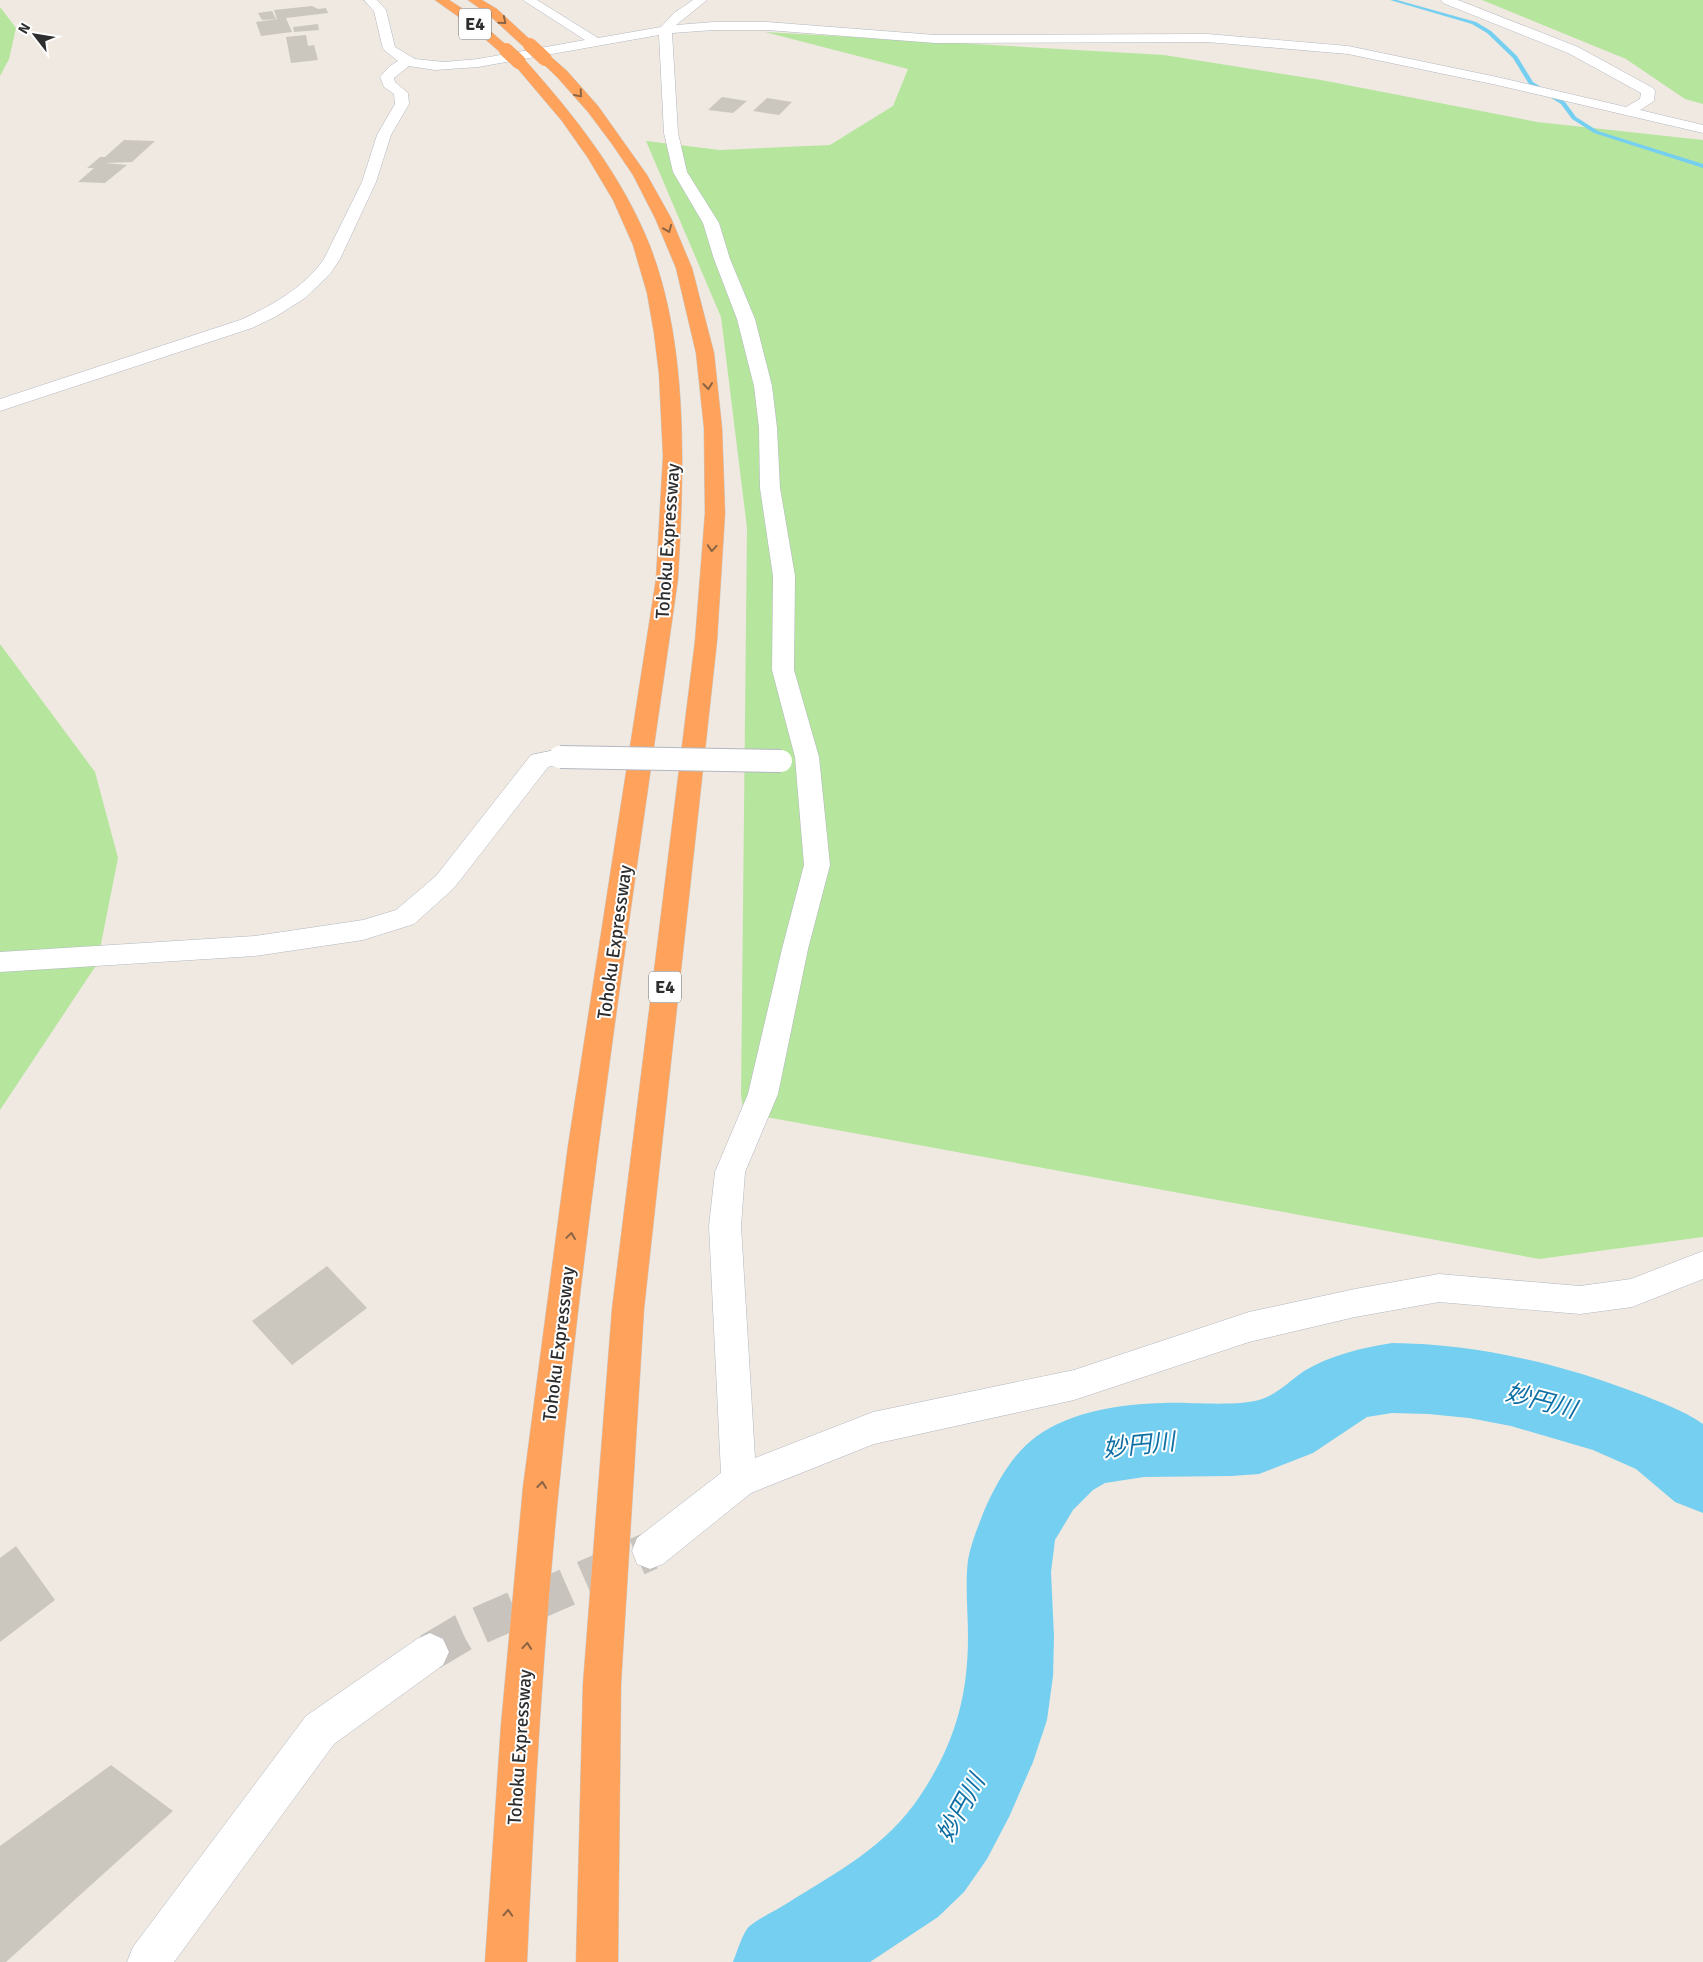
<svg xmlns="http://www.w3.org/2000/svg" width="1703" height="1962" font-family="Signika,'Noto Sans JP',sans-serif">
	<style>
		.green { fill: #b6e59e }
		.lines { fill: none; stroke-linecap: round; stroke-linejoin: round }
		.stream { fill: #75cff0; fill-rule: evenodd }
		.river { fill: #75cff0; fill-rule: evenodd }
		.building { fill: #cbc7bf }
		.minor-tunnel { stroke: #c8c4bd; stroke-width: 38; stroke-dasharray: 38 19; stroke-linecap: butt }
		.minor-casing { stroke: #b4b7c1; stroke-width: 1 }
		.highway-casing { stroke: #c9c9c9; stroke-width: 1 }
		.minor { fill: #fff; fill-rule: evenodd }
		.highway { fill: #ffa35c; fill-rule: evenodd }
		.minor-bridge-casing { stroke: #b4b7c1; stroke-width: 24; stroke-linecap: butt }
		.highway-bridge-casing { stroke: #c9c9c9; stroke-width: 14; stroke-linecap: butt }
		.minor-bridge { stroke: #fff; stroke-width: 22 }
		.highway-bridge { stroke: #ffa35c; stroke-width: 14 }
		.oneway { stroke: #8c6343 }
		.labels { text-anchor: middle; stroke-width: 4; stroke-linejoin: round; paint-order: stroke }
		.shield { fill: #fff; stroke: #6d6d6d; stroke-width: 1 }
		.shield-label { font-size: 18px; font-weight: bold; fill: #2e2e2e }
		.street-label { font-size: 19px; fill: #2e2e2e; stroke: #fff }
		.near-water-label { font-size: 24px; font-style: italic; fill: #0d6fa3; stroke: #fff }
	</style>
	<rect width="100%" height="100%" fill="#efe9e1"/>
	<path class="green" d="M1482 0H1703V104L1685 99 1626 59Z
		M0 7 16 28 9 59 0 76Z
		M765 32 1164 55 1321 80 1537 122 1703 140V1237L1539 1259 744 1113 741 1095 747 528 721 317 646 141 720 150 830 145 893 106 908 69Z
		M0 644 95 772 118 858 97 964 0 1110Z"/>
	<g class="lines">
		<path class="stream" d="M1390 0H1397L1476 22 1491 31 1517 56 1533 82 1565 102 1576 117 1598 131 1703 164V168L1594 133 1572 119 1561 104 1529 84 1513 58 1487 33 1472 24Z"/>
		<path class="river" d="M1392 1343C1476 1344 1559 1363 1637 1393 1660 1402 1683 1410 1703 1424V1513L1675 1502 1636 1469 1593 1450 1511 1426 1469 1418 1428 1414 1392 1413 1367 1417 1313 1453 1259 1474 1232 1476 1144 1477 1105 1483 1093 1490 1073 1510 1055 1540 1051 1572 1054 1637 1053 1676 1047 1720 1033 1762 1009 1817 987 1859 964 1892 938 1917 870 1962H733C737 1952 741 1938 747 1929 753 1921 777 1910 786 1904 837 1872 886 1847 920 1796 954 1745 968 1698 968 1637 968 1611 965 1585 968 1560 971 1543 978 1527 984 1511 996 1484 1012 1454 1037 1436 1072 1411 1122 1404 1164 1403 1188 1402 1241 1407 1262 1399 1277 1394 1291 1380 1304 1371 1331 1355 1361 1348 1392 1343Z"/>
	</g>
	<path class="building" d="M312 6 318 9 326 8 328 13 286 18 292 32 261 36 256 22 277 19 274 10Z
		M272 11 276 19 262 20 258 13Z
		M318 24 319 30 294 32 293 27Z
		M306 35 308 46 314 45 318 60 291 63 286 37Z
		M722 97 747 101 733 113 708 110Z
		M767 98 792 102 779 115 753 111Z
		M124 140 155 141 132 162 105 163 127 165 105 183 78 182 94 168H87L100 157H105Z
		M327 1266 367 1308 292 1365 252 1321Z
		M16 1546 55 1600 0 1642V1558Z
		M111 1765 173 1811 6 1962H0V1846Z"/>
	<g class="lines">
		<path class="minor-tunnel" d="M430 1652 462 1633 650 1551"/>
		<g class="minor-casing">
			<path id="minor" d="M364 0H377L386 10 395 47 415 59 444 62 478 59 585 40 523 0H537L598 38 661 27 674 13 693 0H707L676 25 714 22H767L935 35 1207 34 1348 46 1497 77 1626 107 1640 99 1641 93 1568 53 1443 3 1441 0H1458L1578 47 1653 88 1655 91 1654 101 1640 110 1703 125V133L1497 85 1348 54 1207 42 935 43 767 30H714L672 33 678 133 687 172 719 223 730 259 755 319 772 386 777 428 780 488 795 576 794 670 819 757 830 865 808 949 778 1094 745 1172 741 1226 755 1458 873 1412 1074 1370 1249 1312 1355 1289 1439 1274 1580 1286 1631 1279 1703 1251V1279L1632 1307 1580 1314 1439 1302 1355 1317 1249 1342 1074 1400 874 1444 751 1493 663 1564 650 1569 637 1564 632 1551 637 1538 721 1473 709 1226 715 1172 748 1094 782 949 804 865 795 757 772 670 773 576 760 488 759 428 754 386 737 319 714 259 703 223 673 172 664 133 659 35 478 67 435 70 409 66 394 78 395 82 408 93 409 104 391 135 376 182 340 259 330 274 305 298 275 317 252 328 0 411V399L240 320C271 306 304 288 324 259L362 182 377 135 395 104 394 94 384 87 380 77 390 66 398 61 383 49 374 11Z
				M560 749 568 752 572 757 568 762 548 767 454 888 414 924 363 940 255 956 0 972V952L255 936 363 920 396 910 436 876 531 755Z
				M430 1633 443 1639 449 1652 443 1665 334 1744 174 1962H127L133 1947 306 1716 417 1639Z"/>
		</g>
		<g class="highway-casing">
			<path id="highway" d="M435 0H449L471 14 512 50 511 53H501L463 20Z
				M468 0H482L497 9 536 45 530 49 525 48 489 15Z
				M545 55 550 56 567 71 598 106 647 175 671 218 692 268 714 353 722 428 725 513 717 641 644 1309 621 1684 618 1962H576L583 1684 612 1309 695 641 705 513 704 428 696 353 676 268 655 218 633 175 612 144 588 112 557 77 538 59Z
				M519 58 524 59C574 115 622 175 650 246 689 347 684 472 678 579 635 881 589 1184 559 1487 543 1645 534 1804 527 1962H485L501 1725 523 1487 568 1146 656 579 663 456 659 374 654 333 647 293 633 245 613 200 588 158 562 121 512 62Z"/>
		</g>
		<use href="#minor" class="minor"/>
		<use href="#highway" class="highway"/>
		<g class="minor-bridge-casing">
			<path id="minor-bridge" d="M560 757 781 761"/>
		</g>
		<g class="highway-bridge-casing">
			<path id="highway-bridge" d="M530 45 545 59
				M506 50 519 62"/>
		</g>
		<use href="#minor-bridge" class="minor-bridge"/>
		<use href="#highway-bridge" class="highway-bridge"/>
	</g>
	<defs><path id="oneway-chevron" d="M-2-3.5L2.5 0L-2 3.5" fill="none" stroke-width="1.6" stroke-linecap="round" stroke-linejoin="round" transform="scale(1.25)"/></defs>
	<g class="oneway">
		<use href="#oneway-chevron" transform="translate(503 21) rotate(39)"/>
		<use href="#oneway-chevron" transform="translate(579 94) rotate(49)"/>
		<use href="#oneway-chevron" transform="translate(668 229) rotate(68)"/>
		<use href="#oneway-chevron" transform="translate(708 386) rotate(84)"/>
		<use href="#oneway-chevron" transform="translate(712 548) rotate(94)"/>
		<use href="#oneway-chevron" transform="translate(571 1236) rotate(-82)"/>
		<use href="#oneway-chevron" transform="translate(542 1485) rotate(-84)"/>
		<use href="#oneway-chevron" transform="translate(527 1646) rotate(-85)"/>
		<use href="#oneway-chevron" transform="translate(508 1913) rotate(-87)"/>
	</g>
	<g class="labels">
		<g class="shield">
			<rect x="459" y="8.5" width="32" height="31" rx="4"/>
			<rect x="649" y="971.5" width="32" height="31" rx="4"/>
		</g>
		<g class="shield-label">
			<text x="475" y="30">E4</text>
			<text x="665" y="993">E4</text>
		</g>
		<g class="street-label">
			<text transform="translate(667 541) rotate(-86)" y="7">Tohoku Expressway</text>
			<text transform="translate(614 942) rotate(-82)" y="7">Tohoku Expressway</text>
			<text transform="translate(558 1344) rotate(-83)" y="7">Tohoku Expressway</text>
			<text transform="translate(519 1747) rotate(-86)" y="7">Tohoku Expressway</text>
		</g>
		<g class="near-water-label">
			<text transform="translate(1541 1401) rotate(15)" y="8">妙円川</text>
			<text transform="translate(1139 1445) rotate(-6)" y="8">妙円川</text>
			<text transform="translate(961 1808) rotate(-61)" y="8">妙円川</text>
		</g>
	</g>
	<g transform="translate(35 35) rotate(301)" stroke="#ffffff" stroke-width="4" paint-order="stroke">
	<path d="M0-4L9 19L0 12L-9 19Z" fill="#2e2e2e"/>
	<text y="-8" font-size="14" font-weight="bold" text-anchor="middle" fill="#2e2e2e">N</text>
	</g>
</svg>
